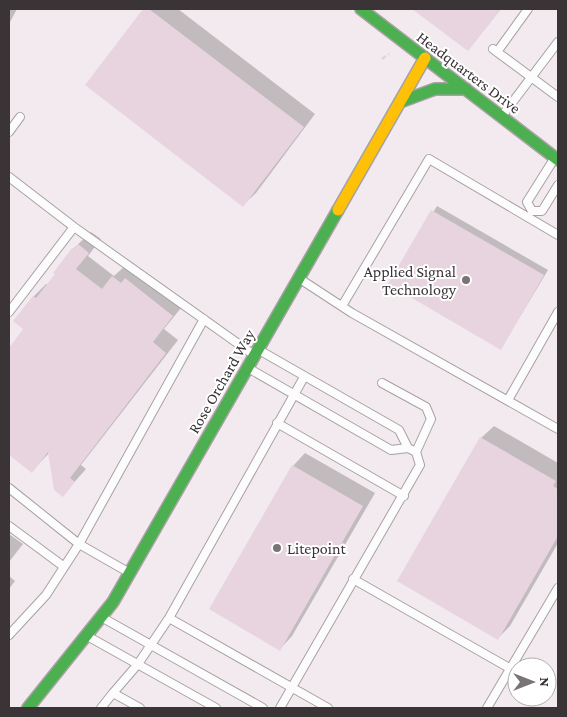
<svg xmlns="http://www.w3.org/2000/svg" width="567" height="717" font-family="'Crimson Pro',serif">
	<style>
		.shadow { fill: #0003 }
		.building { fill: #e8d4de }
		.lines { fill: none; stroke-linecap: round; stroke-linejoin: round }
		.lane-casing { stroke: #a7a1a4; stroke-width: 10 }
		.fast-casing { stroke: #a7a1a4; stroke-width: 14 }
		.slow-casing { stroke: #a7a1a4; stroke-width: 14 }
		.path { stroke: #dad8d9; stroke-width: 2.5; stroke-dasharray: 5 2.5; stroke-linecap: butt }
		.lane { stroke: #fdfcfc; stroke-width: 8 }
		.fast { stroke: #4caf50; stroke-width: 11 }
		.slow { stroke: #ffc107; stroke-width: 11 }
		.poi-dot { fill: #7b7477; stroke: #fff; stroke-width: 2 }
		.labels { text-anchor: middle; stroke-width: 4; stroke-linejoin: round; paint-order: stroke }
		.street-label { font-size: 16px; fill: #3b3437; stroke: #fff }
		.poi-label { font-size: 16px; fill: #3b3437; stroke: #fff; text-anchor: end }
	</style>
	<rect width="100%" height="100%" fill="#f2eaee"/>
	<path class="shadow" d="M9 9H17L9 24Z
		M145 9H178L315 114 256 193 243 205 87 85Z
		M414 9H501L468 50Z
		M437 206 548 270 501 348 390 284Z
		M91 232 101 239 88 256 114 276 126 265 134 271 138 267 185 303 164 329 178 340 81 465 86 469 63 495 50 452 32 471 9 454V350L25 329 15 321 34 296 46 284 48 285 73 249Z
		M494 426 558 463V543L510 626 498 638 481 438Z
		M305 453 375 493 292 636 280 649 293 466Z
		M9 534 23 544 9 562Z
		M9 576 15 581 9 589Z"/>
	<path class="building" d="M143 9H149L304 127 243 207 85 85Z
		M412 9H501L468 51Z
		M431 210 544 275 501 350 388 284Z
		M78 244 89 253 76 269 102 289 112 276 121 283 125 278 173 316 153 342 166 353 70 478 75 482 63 497 54 490 48 452 32 473 9 455V348L23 329 13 321 33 296 36 298 55 274 53 273 72 248 74 249Z
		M480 437 556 481 553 486 558 489V536L498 640 397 581Z
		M292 465 363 506 280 651 209 609Z"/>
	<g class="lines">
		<g class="lane-casing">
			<path id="lane" d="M493 49 558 97
				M497 52 528 9
				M502 116 558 42
				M9 132 20 117
				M9 177 74 227 254 355
				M532 211 527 202 554 159
				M532 211H542L558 185
				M300 279 352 313 558 429
				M342 306 429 159 558 235
				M9 312 74 227
				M248 368 391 450 408 448 399 430 259 350
				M382 383 426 407 431 419 416 452
				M508 400 558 312
				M277 423 404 496
				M9 488 79 544 128 572
				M9 526 63 566
				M353 579 511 669
				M103 618 263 708
				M169 618 304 377
				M9 635 46 595 79 544 204 319
				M89 637 216 708
				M113 693 138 664 169 618 328 708
				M101 708 113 693 140 708
				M280 708 420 465 416 452 408 448
				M487 708 558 588"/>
		</g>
		<g class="fast-casing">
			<path id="fast" d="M361 9 558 160
				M400 102 435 89H466
				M28 708 113 602 338 210"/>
		</g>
		<g class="slow-casing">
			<path id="slow" d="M338 210 425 58"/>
		</g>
		<path class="path" d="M382 59 389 54"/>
		<use href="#lane" class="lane"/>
		<use href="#fast" class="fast"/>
		<use href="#slow" class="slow"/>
	</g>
	<g class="poi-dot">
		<circle cx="466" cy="280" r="5"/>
		<circle cx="277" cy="548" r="5"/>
	</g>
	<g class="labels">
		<g class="street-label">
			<text transform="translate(469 72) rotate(37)" y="6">Headquarters Drive</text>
			<text transform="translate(221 381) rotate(-60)" y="6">Rose Orchard Way</text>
		</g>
		<g class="poi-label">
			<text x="456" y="277">Applied Signal<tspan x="456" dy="18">Technology</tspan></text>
			<text x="287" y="554" text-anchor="start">Litepoint</text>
		</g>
	</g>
	<rect width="567" height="717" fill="none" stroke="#3b3437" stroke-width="20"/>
	<g transform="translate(532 682) rotate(90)"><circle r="24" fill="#ffffff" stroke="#b1aeaf"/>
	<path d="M0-4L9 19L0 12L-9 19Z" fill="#7b7477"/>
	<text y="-8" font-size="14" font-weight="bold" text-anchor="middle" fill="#3b3437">N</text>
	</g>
</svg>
